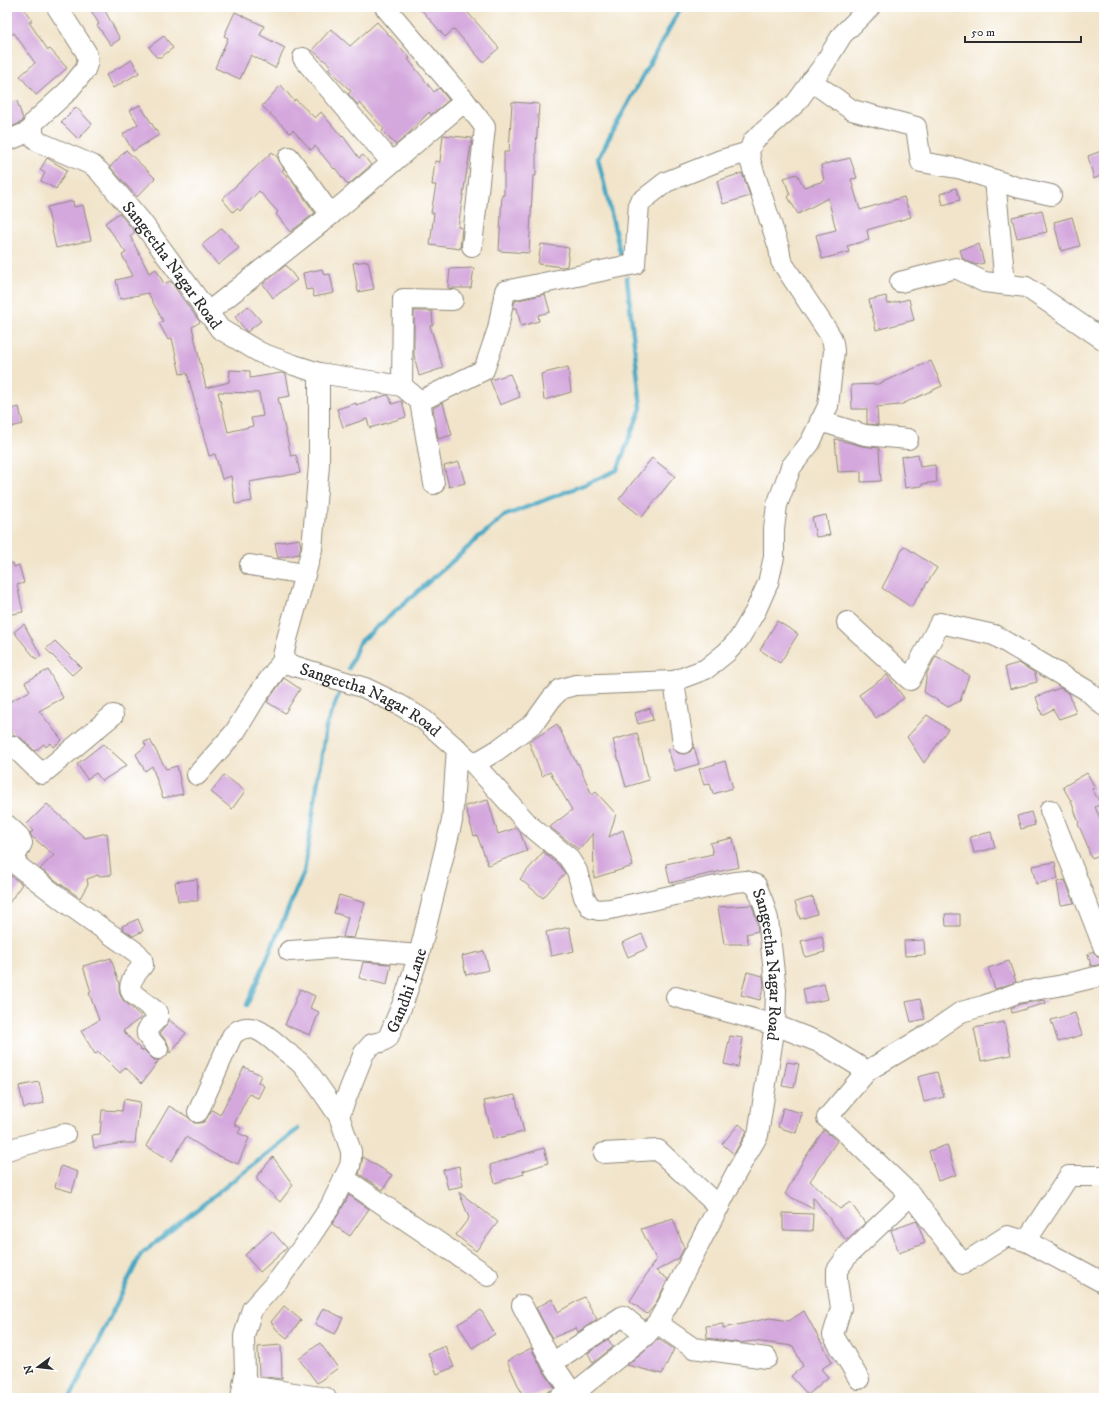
<svg xmlns="http://www.w3.org/2000/svg" width="1111" height="1405" font-family="'IM FELL DW Pica',serif">
	<style>
		.lines { fill: none; stroke-linecap: round; stroke-linejoin: round }
		.stream { stroke: #44a7c3; stroke-width: 4.5 }
		.building { fill: #d4a8dd; fill-rule: evenodd }
		.minor-casing { stroke: #8e887a; stroke-width: 22 }
		.minor { stroke: #fff; stroke-width: 20 }
		.labels { text-anchor: middle; stroke-width: 3; stroke-linejoin: round; paint-order: stroke }
		.street-label { font-size: 17px; fill: #2b2b2b; stroke: #fff }
	</style>
	<rect width="100%" height="100%" fill="#fff"/>
	<filter id="ink" filterUnits="userSpaceOnUse"><feTurbulence type="fractalNoise" baseFrequency=".025" numOctaves="2"/><feDisplacementMap in="SourceGraphic" scale="8" xChannelSelector="R" yChannelSelector="G"/><feConvolveMatrix kernelMatrix="1 2 1 2 8 2 1 2 1" color-interpolation-filters="sRGB"/></filter>
	<filter id="wash" filterUnits="userSpaceOnUse"><feTurbulence type="fractalNoise" baseFrequency=".012" numOctaves="4" result="noise"/><feDisplacementMap in="SourceGraphic" scale="16" xChannelSelector="R" yChannelSelector="G"/><feGaussianBlur stdDeviation="0.9" result="paint"/><feColorMatrix in="noise" values="0 0 0 0 0 0 0 0 0 0 0 0 0 0 0 0 0 1.4 0 .05"/><feComposite in="paint" operator="in"/></filter>
	<g filter="url(#wash)">
		<rect width="100%" height="100%" fill="#f1e4ca"/>
		<g class="lines">
			<path class="stream" d="M621 256 598 158 681 7
				M349 668 359 643 504 516 586 484 617 470 641 408 627 278
				M247 1005 304 872 326 727 339 694
				M70 1398 141 1254 298 1129"/>
		</g>
		<g id="blocks">
			<path class="building" d="M7 7H23L32 21 29 22 48 50 50 49 67 68 36 95 20 76 35 63 14 33 7 37Z
				M89 7H103L120 39 111 45 97 25 99 24Z
				M419 7H463L499 48 483 62 454 29 445 37Z
				M235 12 264 26 260 35 285 48 275 68 251 55 240 79 215 68 228 38 224 36Z
				M377 22 410 58 408 59 434 92 439 88 449 100 431 115 429 112 408 134 396 145 382 131 384 129 360 103 358 105 348 94 351 91 328 69 331 66 312 50 331 29 350 46Z
				M164 36 173 48 161 57H156L149 47Z
				M132 60 139 73 113 88 106 75Z
				M281 85 294 101 295 99 315 118 321 112 342 137 343 136 359 158 363 155 371 165 348 185 335 168 334 169 315 146 311 150 293 130 290 133 262 106Z
				M17 101 23 119 22 122 7 129V104Z
				M512 102 539 104 536 148V176H533L529 253 499 251 502 195H504V152H509Z
				M140 105 159 135 133 151 123 134 138 124 130 110Z
				M76 107 92 124 78 139 61 122Z
				M443 135 472 138 458 227 462 228 460 249 430 245 434 213H431L436 185H432L435 161 440 162Z
				M126 150 155 178 137 197 110 167Z
				M1104 150V174L1094 179 1088 156Z
				M272 152 278 158 284 169 282 171 292 181 315 213 290 232 276 214 278 212 259 191 240 211 237 208 233 212 222 199Z
				M47 158 67 170 56 189 41 181 45 173 40 170Z
				M850 158 857 178 851 179 860 210 904 197 911 217 867 230 869 240 847 246 849 252 822 259 816 235 836 230 828 198 798 214 788 197 790 195 784 178 797 174 804 187 824 181 821 165Z
				M742 173 750 196 723 204 717 181Z
				M956 188 960 200 943 205 940 194Z
				M73 201 74 207 83 205 91 240 56 248 47 207Z
				M1042 210 1047 232 1017 238 1012 217Z
				M119 213 135 232 130 236 149 273 156 269 164 284 170 281 200 322 192 327 206 388 229 382 230 370 250 371V378L281 373 286 374 290 396 278 398 291 456 296 455 300 473 249 482 252 501 235 504 231 476 222 479 215 454 209 456 187 373 180 374 172 338 168 340 159 323 163 321 148 293 120 299 116 280 133 276 122 255 126 253 105 223ZM218 392 259 393 263 416 251 418 253 426 228 432Z
				M1072 217 1080 246 1061 251 1054 222Z
				M222 228 239 248 218 265 202 245Z
				M541 244 569 248 567 266 563 267 538 264Z
				M979 244 984 263 976 265 963 259 960 250Z
				M368 261 374 289 358 292 353 263Z
				M286 265 297 280 273 298 263 284Z
				M474 268 471 288H448L450 269Z
				M322 269 324 275 330 274 334 293 314 297 312 289 306 290 303 273Z
				M545 294 550 312 538 315 539 321 521 326 517 308H513L515 301Z
				M886 296 888 304 909 299 914 320 876 330 869 300Z
				M248 306 261 321 247 332 235 317Z
				M414 311H432L433 325 430 326 443 368 419 376 414 355Z
				M931 361 942 386 900 405 877 407 878 425 867 424V409H852L851 385 878 384Z
				M568 367 571 392 544 400 541 374Z
				M510 374 520 397 500 405 490 380Z
				M387 395 389 396 392 404 402 401 406 417 370 428 367 419 343 427 337 409 356 403V405Z
				M443 403 452 435 438 439 433 408Z
				M19 407 23 424 7 428V410Z
				M835 439 862 446 879 448 881 481 861 482V471L838 472Z
				M918 454 920 467 935 465 937 482 922 484V486L905 488 901 457Z
				M652 458 675 476 642 517 619 499Z
				M459 462 465 483 449 487 444 466Z
				M826 515 830 535 816 537 812 518Z
				M299 539 301 547 299 554 278 558 275 543Z
				M904 546 937 568 911 607 882 588Z
				M13 563 14 567 19 565 24 583 17 585 23 612 7 615V564Z
				M777 621 798 634 780 663 760 650Z
				M24 624 41 656 36 659 14 632Z
				M55 641 81 667 72 675 46 649Z
				M936 656 969 675 960 701 948 707 924 692 927 673Z
				M1019 663 1035 673 1037 682 1010 689 1005 667Z
				M48 670 63 698 39 711 62 740 53 747 50 743 46 747 44 744 35 751 21 738 14 735 7 726V703L30 691 25 682Z
				M887 675 904 698 876 718 859 695Z
				M284 678 300 689 285 713 267 702Z
				M1060 688 1069 693 1076 713 1059 719 1053 709 1042 715 1036 697Z
				M650 708 653 720 638 724 635 713Z
				M927 715 948 729 924 763 907 737Z
				M557 724 577 764 578 763 592 795 596 792 616 814 609 837 623 830 633 866 594 878 593 833 579 850 550 827 572 810 550 772 542 776 529 742Z
				M637 733 649 780 626 787 613 740Z
				M150 740 166 769 177 766 183 794 163 798 152 766 145 771 136 754 146 746 144 742Z
				M103 744 127 765 102 781 96 773 87 779 77 764Z
				M694 747 699 764 675 771 668 749 673 748 678 753 684 754 690 752Z
				M725 761 733 788 713 794 710 783 704 785 699 769Z
				M1087 773 1095 788 1092 789 1101 804 1095 807 1104 827V833L1100 834 1104 846V854L1091 858 1086 842 1078 824 1079 823 1071 801 1063 787Z
				M224 775 245 791 232 809 211 792Z
				M488 800 498 834 516 828 520 832 527 851 488 865 477 835 474 836 465 806Z
				M47 804 85 838 107 833 111 875 98 876V875L87 879 88 884 80 898 40 869 54 855 31 836 30 833 33 831 27 824Z
				M1031 812 1035 825 1021 829 1017 816Z
				M991 832 995 848 974 853 970 837Z
				M733 838 739 867 670 883 666 864 713 854 710 843Z
				M543 852 560 866 565 873 543 898 520 879Z
				M1055 862 1058 879 1036 884 1032 866Z
				M7 873 22 884 7 906Z
				M197 879 198 901H178L175 882Z
				M1065 880 1074 903 1061 905 1057 882Z
				M339 895 365 903 354 938 343 937 348 917 334 913Z
				M813 897 817 914 800 919 795 902Z
				M752 905 757 921 758 931 746 934 749 944H724L718 907Z
				M945 914H960V926H946Z
				M138 919 143 931 133 936 123 929 122 926Z
				M569 927 574 951 551 956 546 932Z
				M642 934 648 948 628 957 622 943Z
				M822 936 825 952 805 957 801 941Z
				M924 940 925 955 905 956 904 941Z
				M484 951 489 970 466 975 462 956Z
				M1093 951 1097 957 1104 959V964L1091 966 1088 954Z
				M111 958 119 984V990L121 997 125 1002 142 1017 123 1031 142 1051 144 1050 154 1060H159L142 1083 125 1067 120 1073 99 1052 95 1054 81 1031 99 1020 89 993 91 992 83 966Z
				M1009 961 1016 982 995 989 988 968Z
				M363 962 391 964 387 985 359 978Z
				M747 972 763 976 764 985 760 1000 741 995Z
				M824 984 828 999 806 1004 803 989Z
				M300 989 315 996 310 1008 319 1012 310 1035 285 1025Z
				M920 999 925 1019 911 1022 906 1002Z
				M1045 1000 1046 1003 1012 1013 1011 1008 1020 1004Z
				M1075 1013 1082 1035 1058 1042 1051 1020Z
				M169 1020 186 1033 170 1053 169 1052V1047L167 1042 160 1033 166 1026Z
				M1004 1022 1011 1055 981 1061 974 1028Z
				M730 1036 743 1038 738 1067 724 1064Z
				M787 1062 799 1064 794 1088 782 1086Z
				M244 1067 261 1075 258 1082 264 1086 258 1098 249 1094 234 1124 241 1128 238 1133 249 1138 238 1164 214 1154 186 1137 172 1161 146 1146 169 1106 188 1117 194 1123H199L204 1122 212 1110 220 1115Z
				M937 1072 944 1097 924 1102 918 1077Z
				M39 1082 44 1103 24 1108 19 1086Z
				M515 1095 524 1132 493 1139 484 1101Z
				M124 1099 140 1102 135 1143H123L94 1148 92 1135 100 1134 102 1110 122 1111Z
				M783 1108 802 1113 796 1133 778 1127Z
				M739 1124 747 1131 734 1154 722 1144Z
				M824 1130 837 1141 810 1181 840 1209 850 1202 865 1223 846 1240 813 1197V1209L785 1194 804 1159Z
				M947 1145 956 1175 938 1181 929 1151Z
				M544 1148 548 1163 523 1171 524 1174 495 1183 490 1165Z
				M273 1157 293 1185 280 1202 257 1180V1176Z
				M363 1157 392 1175 383 1190 359 1174Z
				M61 1166 78 1172 72 1192 55 1187Z
				M459 1166 463 1186 448 1189 443 1170Z
				M459 1192 498 1222 476 1251 456 1235 469 1218Z
				M349 1195 369 1209 350 1236 332 1224 340 1212Z
				M783 1213 813 1214 812 1231 783 1230Z
				M673 1219 684 1248 679 1258 656 1271 668 1279 655 1305 647 1314 630 1301 656 1259 641 1229Z
				M917 1221 925 1243 899 1253 891 1230Z
				M272 1231 287 1248 260 1272 245 1255Z
				M584 1297 597 1319 578 1332 576 1328 552 1338 536 1308 552 1299 558 1312Z
				M284 1306 301 1320 287 1338 277 1330 271 1322Z
				M323 1308 343 1318 335 1334 315 1324Z
				M481 1310 495 1334 472 1348 458 1324Z
				M804 1311 832 1362 821 1369 828 1377 808 1395 791 1376 803 1366 793 1346 754 1341 740 1343 707 1338 706 1326 723 1324V1328L770 1318 789 1321Z
				M608 1339 613 1347 593 1363 588 1353Z
				M658 1339 674 1349 662 1374 627 1365Z
				M320 1343 338 1368 317 1383 299 1359Z
				M281 1345 282 1379 259 1376 258 1347Z
				M445 1346 454 1367 437 1374 428 1353Z
				M531 1348 542 1369 555 1388 550 1391 524 1398 507 1361Z"/>
		</g>
	</g>
	<g filter="url(#ink)">
		<use href="#blocks" fill-opacity="0" stroke="#8e887a" stroke-width="1"/>
		<g class="lines">
			<g class="minor-casing">
				<g id="minor">
					<path id="s1" d="M57 7 86 52 88 61 85 70 68 91 34 122C31 130 32 137 39 142L92 165 99 171 141 221 220 329 261 353 294 365 319 373V465L312 549 287 639 283 656 284 661 288 664 365 688 400 705 424 720 474 764 529 825 568 857 577 871 584 897 591 908 599 910 610 909 735 882 746 881 756 885 763 902 768 919 776 990 775 1025 758 1135 736 1173 667 1306 657 1323 646 1335 573 1394 559 1398"/>
					<path d="M303 58 392 163"/>
					<path d="M811 81 852 110 916 127 921 162 962 169 1016 187 1051 195"/>
					<path d="M465 101 485 127 472 246"/>
					<path d="M7 141 33 130"/>
					<path d="M289 157 331 215"/>
					<path d="M995 180 1005 284"/>
					<path d="M900 282 956 268 984 282 1026 287 1104 340"/>
					<path d="M207 313 322 222 465 101 385 7"/>
					<path d="M319 373 402 386"/>
					<path d="M420 401 484 370 498 329 505 291 635 264 639 203 666 182 721 160 749 152"/>
					<path d="M820 421 865 435 908 439"/>
					<path d="M434 484 420 401 402 386 403 299 453 300"/>
					<path d="M250 565 305 574"/>
					<path d="M847 622 910 680 940 623 994 635 1088 691 1104 706"/>
					<path d="M674 681 683 743"/>
					<path d="M7 751 13 746 42 774 113 715"/>
					<path d="M474 764 496 751 534 723 552 698 561 689 575 685 674 681 706 669 727 652 739 639 756 610 768 583 774 557V529L777 505 791 467 810 443 828 406 834 351 833 343 830 335 781 261 779 248 751 163 749 152 753 141 796 103 823 66 842 35 870 7"/>
					<path d="M197 775 235 732 257 696 284 659"/>
					<path d="M1050 810 1104 948"/>
					<path d="M7 825 19 836 22 843 14 859 18 866 65 902 137 953 142 959 143 965C137 973 126 983 132 993L158 1013V1018C142 1034 144 1032 158 1049"/>
					<path d="M289 951 335 948 419 955"/>
					<path d="M676 997 775 1025 821 1043 867 1071 929 1034 961 1012 983 1006 1017 993 1063 985 1104 975"/>
					<path d="M867 1071 827 1118 844 1131 911 1195 963 1264 1007 1236 1026 1241 1104 1283"/>
					<path d="M198 1112 232 1036C250 1016 270 1038 284 1050 290 1055 298 1060 303 1066 316 1081 327 1099 339 1116"/>
					<path d="M7 1150 65 1134"/>
					<path d="M604 1153 658 1150 719 1207"/>
					<path d="M344 1178 488 1276"/>
					<path d="M1026 1241 1069 1176H1104"/>
					<path d="M522 1305 552 1363 573 1394 582 1398"/>
					<path d="M657 1323 693 1348 767 1358"/>
					<path d="M552 1363 623 1316 646 1335"/>
					<path d="M859 1379 833 1335 841 1308 837 1281V1270L848 1255 911 1195"/>
					<path d="M243 1385 326 1398"/>
					<path id="s2" d="M241 1398 245 1374 244 1336 252 1309 280 1278 310 1237 330 1207 350 1166 351 1158V1151L339 1116 364 1053 372 1044 381 1042 388 1038 403 1003 419 955 452 821 457 748"/>
				</g>
			</g>
			<use href="#minor" class="minor"/>
		</g>
	</g>
	<g class="labels">
		<g class="street-label">
			<text dy="6" stroke="none"><textPath href="#s1" startOffset="354">Sangeetha Nagar Road</textPath></text>
			<text dy="6" stroke="none"><textPath href="#s1" startOffset="930">Sangeetha Nagar Road</textPath></text>
			<text dy="6" stroke="none"><textPath href="#s1" startOffset="1494">Sangeetha Nagar Road</textPath></text>
			<text dy="6" stroke="none"><textPath href="#s2" startOffset="465">Gandhi Lane</textPath></text>
		</g>
	</g>
	<rect width="1111" height="1405" fill="none" stroke="#fff" stroke-width="24"/>
	<g transform="translate(38 1367) rotate(255)" stroke="#ffffff" stroke-width="3" paint-order="stroke">
	<path d="M0-3L7 15L0 10L-7 15Z" fill="#2b2b2b"/>
	<text y="-6" font-size="11" font-weight="bold" text-anchor="middle" fill="#2b2b2b">N</text>
	</g>
	<path d="M965 36v6h116v-6" fill="none" stroke="#2b2b2b" stroke-width="2"/>
	<text x="971" y="36" font-size="12" fill="#2b2b2b" stroke="#ffffff" stroke-width="3" paint-order="stroke">50 m</text>
</svg>
